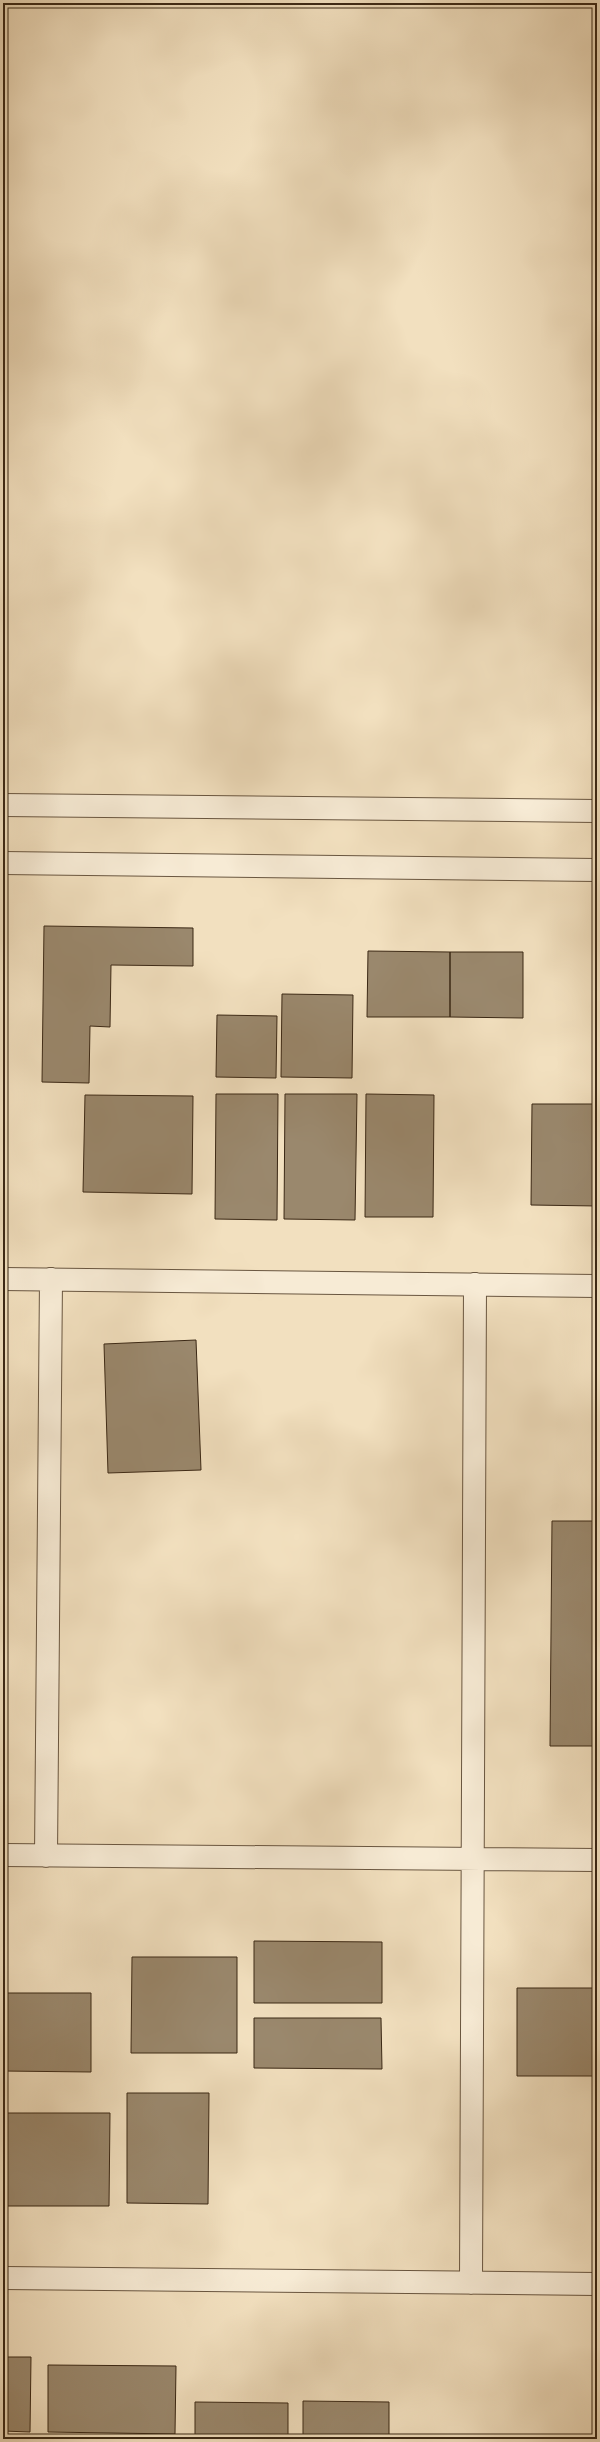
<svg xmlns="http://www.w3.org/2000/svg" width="600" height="2442" font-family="'IM FELL Great Primer',serif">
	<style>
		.building { fill: #9a886d; stroke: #3b2815 }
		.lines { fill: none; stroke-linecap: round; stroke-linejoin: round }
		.minor-casing { stroke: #695640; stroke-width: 24 }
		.minor { stroke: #f7ebd5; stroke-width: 22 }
	</style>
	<rect width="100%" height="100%" fill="#f2e0bf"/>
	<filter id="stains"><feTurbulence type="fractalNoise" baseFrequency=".005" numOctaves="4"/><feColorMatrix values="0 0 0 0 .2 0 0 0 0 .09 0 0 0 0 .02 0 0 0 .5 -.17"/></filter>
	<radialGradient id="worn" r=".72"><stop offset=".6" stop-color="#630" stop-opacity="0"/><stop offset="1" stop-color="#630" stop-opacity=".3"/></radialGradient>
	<path class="building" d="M44 926 193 928V966L111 965 110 1027 90 1026 89 1083 42 1082Z
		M368 951 450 952V1017H367Z
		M450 952H523V1018L450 1017Z
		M282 994 353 995 352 1078 281 1077Z
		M217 1015 277 1016 276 1078 216 1077Z
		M216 1094H278L277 1220 215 1219Z
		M285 1094H357L355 1220 284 1219Z
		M366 1094 434 1095 433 1217H365Z
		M85 1095 193 1096 192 1194 83 1192Z
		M532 1104H597V1206L531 1205Z
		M3 1112H5L4 1190H3Z
		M196 1340 201 1470 108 1473 104 1344Z
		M552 1521H597V1746H550Z
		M254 1941 382 1942V2003H254Z
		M132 1957H237V2053H131Z
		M517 1988H597V2076H517Z
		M3 1993H91V2072L3 2071Z
		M254 2018H381L382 2069 254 2068Z
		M127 2093H209L208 2204 127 2203Z
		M3 2113H110L109 2206H3Z
		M3 2357H31L30 2432 3 2431Z
		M48 2365 176 2366 175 2434 48 2432Z
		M303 2401 389 2402V2439H303Z
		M195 2402 288 2403V2439H195Z"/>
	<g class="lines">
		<g class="minor-casing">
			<path id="minor" d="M3 805 597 811
				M3 863 597 870
				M3 1279 597 1286
				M3 1855 597 1860
				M46 1856 51 1279
				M3 2278 597 2284
				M471 2283 475 1284"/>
		</g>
		<use href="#minor" class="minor"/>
	</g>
	<rect width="600" height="2442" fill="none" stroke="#f2e0bf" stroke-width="16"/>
	<rect x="4" y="4" width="592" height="2434" fill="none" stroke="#3b2815" stroke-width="2"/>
	<rect x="8" y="8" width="584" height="2426" fill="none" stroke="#3b2815"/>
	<rect width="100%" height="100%" filter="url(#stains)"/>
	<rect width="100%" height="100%" fill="url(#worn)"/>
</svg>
